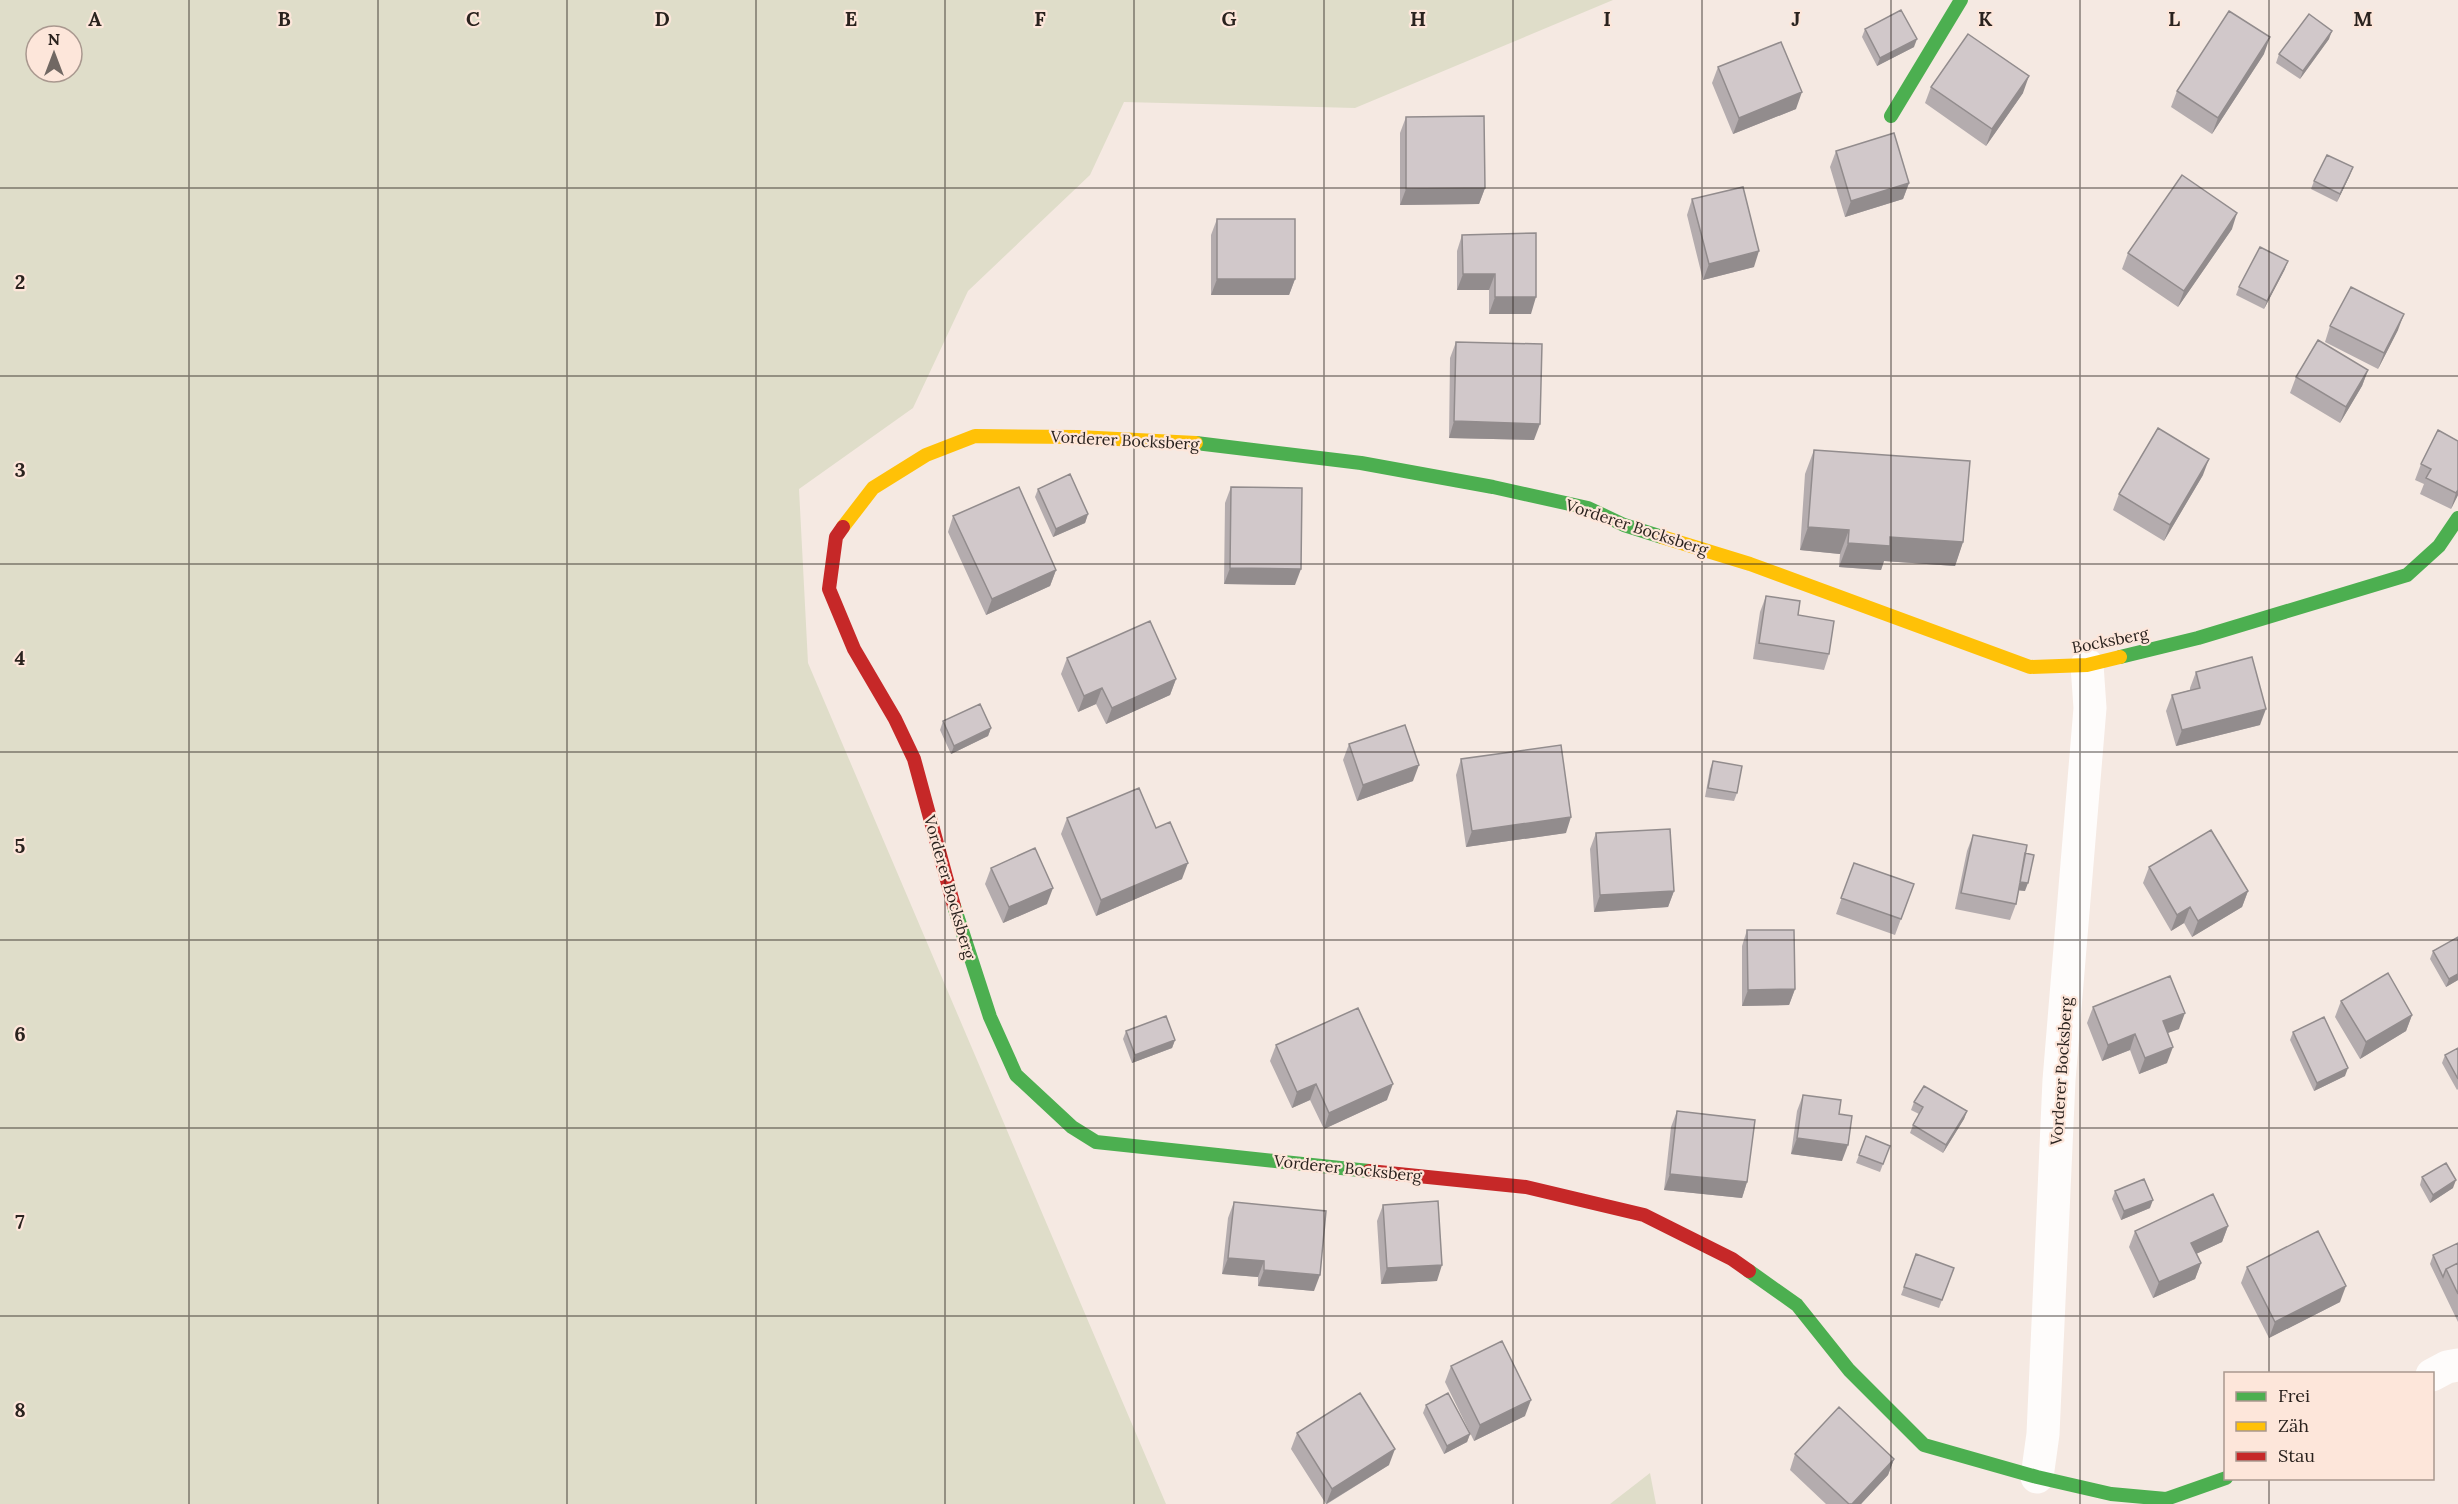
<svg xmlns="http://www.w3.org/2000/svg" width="2458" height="1504" font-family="Lora,serif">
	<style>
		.green { fill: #dfddc9; fill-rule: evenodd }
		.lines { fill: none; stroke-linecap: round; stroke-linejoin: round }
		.street { stroke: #fefcfb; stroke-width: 33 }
		.fast { stroke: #4caf50; stroke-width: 14 }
		.slow { stroke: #ffc107; stroke-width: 14 }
		.jam { stroke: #c62828; stroke-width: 14 }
		.wall { fill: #b4acae }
		.shaded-wall { fill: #928c8d }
		.building { fill: #d1c8ca; stroke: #928c8d; stroke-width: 1.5 }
		.grid { fill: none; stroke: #2a221e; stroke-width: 1.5; stroke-opacity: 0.55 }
		.labels { text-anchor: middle; stroke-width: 4.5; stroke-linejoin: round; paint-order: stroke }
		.street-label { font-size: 16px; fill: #2a221e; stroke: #fde6da }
		.grid-label { font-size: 20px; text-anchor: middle; font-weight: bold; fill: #2a221e; stroke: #fde6da; stroke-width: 4.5; stroke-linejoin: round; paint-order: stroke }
	</style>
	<rect width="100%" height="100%" fill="#f5e9e2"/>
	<path class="green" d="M0 0H1613L1355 108 1124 102 1090 175 968 291 913 408 799 489 808 663 1166 1504H0ZM36 36H72V72H36Z
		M1650 1473 1656 1504H1610Z"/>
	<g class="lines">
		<path class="street" d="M2432 1375 2447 1367 2458 1365
			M2037 1477 2043 1434 2059 1080 2090 708 2087 665"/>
		<path class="fast" d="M1891 116 1961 0
			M1196 443 1361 463 1493 487 1588 508 1624 525 1662 537
			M2120 657 2198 638 2407 575 2439 546 2458 518
			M954 906 990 1017 1016 1075 1072 1127 1096 1142 1369 1171
			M1749 1271 1797 1305 1849 1370 1924 1445 2037 1477 2111 1494 2166 1499 2226 1478"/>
		<path class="slow" d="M843 527 873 488 926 455 975 436 1078 437 1196 443
			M1662 537 1750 564 2030 667 2087 665 2120 657"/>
		<path class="jam" d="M843 527 836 537 829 589 854 649 895 719 914 759 954 906
			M1369 1171 1526 1187 1644 1215 1732 1259 1749 1271"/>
	</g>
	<path class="wall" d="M1865 29 1914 47 1877 66 1862 37Z
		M2329 39 2300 79 2276 63 2279 54Z
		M2264 54 2212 134 2171 107 2177 91Z
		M1718 67 1796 109 1733 134 1712 83Z
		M1931 87 2023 93 1986 146 1925 103Z
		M1406 117 1485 188 1479 204 1400 205V133Z
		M1836 151 1909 183 1903 199 1845 217 1830 167Z
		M2350 175 2337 202 2311 189 2314 181Z
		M1692 199 1754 267 1703 280 1687 215Z
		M1217 219 1295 279 1289 295H1211V235Z
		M2232 229 2178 307 2122 269 2128 253Z
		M1462 235 1531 314H1489V290H1457V251Z
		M2285 269 2264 309 2236 295 2239 287Z
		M2330 326 2398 330 2378 369 2325 342Z
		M1456 342 1534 440 1449 438 1450 358Z
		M2368 370 2362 386 2340 423 2290 393 2296 377Z
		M2458 441V495L2451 509 2420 494 2424 484 2415 480 2421 464Z
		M1814 450 1963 542 1955 566 1884 561 1881 570 1839 567 1840 554 1800 550 1805 474Z
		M2203 475 2164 541 2113 510 2119 494Z
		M1231 487 1295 585 1224 584 1225 503Z
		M1038 489 1088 514 1085 523 1053 537 1035 497Z
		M953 516 1056 570 1050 586 986 615 948 532Z
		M1766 596 1798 615 1829 654 1824 670 1753 659 1760 612Z
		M1067 658 1176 679 1170 695 1106 724 1096 704 1078 712 1061 674Z
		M2196 672 2260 725 2176 746 2166 711 2172 695 2190 690V688Z
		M943 721 991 728 988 736 951 754 940 730Z
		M1349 744 1413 781 1357 801 1343 760Z
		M1461 759 1566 833 1466 847 1456 775Z
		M1713 761 1737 793 1734 801 1705 797 1710 769Z
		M1067 818 1156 828 1182 879 1096 916 1061 834Z
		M1596 833 1674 891 1668 907 1594 912 1590 849Z
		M1973 835 2025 853V891L2018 890 2016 904 2010 920 1955 909 1967 851Z
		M1854 863 1914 884 1895 935 1836 914Z
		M2149 867 2248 891 2242 907 2192 937 2184 923 2171 931 2143 883Z
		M991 868 1047 904 1003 923 985 884Z
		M1747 930 1795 989 1789 1005 1742 1006V946Z
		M2458 937V980L2446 987 2430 959 2433 951Z
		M2341 1001 2412 1015 2406 1031 2360 1059 2335 1017Z
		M2093 1007 2179 1029 2167 1033V1063L2139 1074 2130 1050 2102 1061 2087 1023Z
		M1126 1031 1175 1040 1172 1048 1132 1063 1123 1039Z
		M2293 1032 2345 1076 2314 1091 2290 1040Z
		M1276 1045 1387 1100 1324 1129 1310 1100 1292 1108 1270 1061Z
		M2458 1048V1089L2457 1090 2442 1063 2445 1055Z
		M1803 1095 1839 1114 1842 1161 1791 1154 1797 1111Z
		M1914 1102 1967 1111 1964 1119 1943 1153 1910 1133 1913 1125 1919 1114 1911 1110Z
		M1677 1111 1747 1182 1742 1198 1664 1190 1671 1127Z
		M1866 1136 1890 1146 1880 1172 1856 1163Z
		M2422 1177 2453 1188 2430 1203 2420 1185Z
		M2115 1191 2150 1208 2121 1220 2112 1199Z
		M1234 1202 1314 1291 1258 1286V1277L1222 1274 1228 1218Z
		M1383 1205 1437 1281 1381 1284 1377 1221Z
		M2228 1226 2222 1242 2196 1254 2201 1263 2195 1279 2153 1298 2129 1247 2135 1231Z
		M2458 1243V1322L2430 1264 2433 1255Z
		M1916 1254 1954 1268 1939 1308 1901 1295Z
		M2247 1267 2340 1302 2269 1338 2241 1283Z
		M1451 1366 1525 1416 1474 1441 1445 1382Z
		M1426 1405 1470 1434 1467 1442 1444 1454 1423 1413Z
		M1297 1433 1389 1465 1327 1504H1326L1291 1449Z
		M1795 1454 1894 1459 1888 1475 1861 1504H1826L1790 1470Z"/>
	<path class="shaded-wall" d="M2332 31 2329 39 2300 79 2303 71Z
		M2270 37 2264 54 2212 134 2218 118Z
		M1917 39 1914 47 1877 66 1880 58Z
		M2029 76 2023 93 1986 146 1992 129Z
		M1802 92 1796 109 1733 134 1739 118Z
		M2353 167 2350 175 2337 202 2340 194Z
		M1909 183 1903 199 1845 217 1851 201Z
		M1485 188 1479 204 1400 205 1406 189Z
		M2237 213 2232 229 2178 307 2184 291Z
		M1759 251 1754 267 1703 280 1709 264Z
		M2288 261 2285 269 2264 309 2267 301Z
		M1463 274H1495L1489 290H1457Z
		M1217 279H1295L1289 295H1211Z
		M1495 297H1536L1531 314H1489Z
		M2404 314 2398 330 2378 369 2384 353Z
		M2368 370 2362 386 2340 423 2346 407Z
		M1454 421 1540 424 1534 440 1449 438Z
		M2209 459 2203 475 2164 541 2170 525Z
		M2458 490V495L2451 509 2456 493Z
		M1088 514 1085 523 1053 537 1056 529Z
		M1808 527 1849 530 1840 554 1800 550Z
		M1890 537 1963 542 1955 566 1884 561 1881 570 1839 567 1848 543Z
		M1230 568 1301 569 1295 585 1224 584Z
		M1056 570 1050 586 986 615 992 599Z
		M1176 679 1170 695 1106 724 1112 708Z
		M1102 688 1096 704 1078 712 1084 696Z
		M2266 709 2260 725 2176 746 2182 730Z
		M991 728 988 736 951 754 954 746Z
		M1419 765 1413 781 1357 801 1363 785Z
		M1571 817 1566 833 1466 847 1472 831Z
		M1188 863 1182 879 1096 916 1101 900Z
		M2019 882 2028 883 2025 891 2016 890Z
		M1053 888 1047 904 1003 923 1009 907Z
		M1674 891 1668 907 1594 912 1600 895Z
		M2248 891 2242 907 2192 937 2198 921Z
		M2190 907 2184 923 2171 931 2177 915Z
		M2458 974V980L2446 987 2449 979Z
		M1795 989 1789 1005 1742 1006 1748 990Z
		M2185 1013 2179 1029 2157 1037 2163 1021Z
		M2412 1015 2406 1031 2360 1059 2366 1042Z
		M2135 1034 2130 1050 2102 1061 2108 1045Z
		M1175 1040 1172 1048 1132 1063 1135 1055Z
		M2173 1047 2167 1063 2139 1074 2145 1058Z
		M2348 1068 2345 1076 2314 1091 2317 1083Z
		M1316 1084 1310 1100 1292 1108 1297 1092Z
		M1393 1084 1387 1100 1324 1129 1329 1113Z
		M1967 1111 1964 1119 1943 1153 1946 1145Z
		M1797 1138 1848 1145 1842 1161 1791 1154Z
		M1670 1174 1747 1182 1742 1198 1664 1190Z
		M2456 1180 2453 1188 2430 1203 2433 1195Z
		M2153 1200 2150 1208 2121 1220 2124 1211Z
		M2228 1226 2222 1242 2185 1259 2191 1243Z
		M1228 1258 1264 1261 1258 1277 1222 1274Z
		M2201 1263 2195 1279 2153 1298 2159 1282Z
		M1442 1265 1437 1281 1381 1284 1387 1268Z
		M1264 1270 1320 1275 1314 1291 1258 1286Z
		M2346 1286 2340 1302 2269 1338 2275 1322Z
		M1531 1400 1525 1416 1474 1441 1480 1425Z
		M1470 1434 1467 1442 1444 1454 1447 1446Z
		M1395 1449 1389 1465 1326 1504 1332 1489Z
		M1894 1459 1888 1475 1861 1504H1852Z"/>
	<path class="building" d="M1901 10 1917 39 1880 58 1865 29Z
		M2229 11 2270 37 2218 118 2177 91Z
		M2309 14 2332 31 2303 71 2279 54Z
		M1968 34 2029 76 1992 129 1931 87Z
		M1781 42 1802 92 1739 118 1718 67Z
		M1484 116 1485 188 1406 189V117Z
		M1894 133 1909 183 1851 201 1836 151Z
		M2327 155 2353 167 2340 194 2314 181Z
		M2182 175 2237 213 2184 291 2128 253Z
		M1743 187 1759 251 1709 264 1692 199Z
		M1217 219H1295V279H1217Z
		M1536 233V297H1495V274H1463L1462 235Z
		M2260 247 2288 261 2267 301 2239 287Z
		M2351 287 2404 314 2384 353 2330 326Z
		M2318 340 2368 370 2346 407 2296 377Z
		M1456 342 1542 344 1540 424 1454 421Z
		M2158 428 2209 459 2170 525 2119 494Z
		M2438 430 2458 441V490L2456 493 2426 478 2431 469 2421 464Z
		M1814 450 1970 461 1963 542 1890 537V546L1848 543 1849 530 1808 527Z
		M1070 474 1088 514 1056 529 1038 489Z
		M1019 487 1056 570 992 599 953 516Z
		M1231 487 1302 488 1301 569 1230 568Z
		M1766 596 1800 601 1798 615 1834 621 1829 654 1759 643Z
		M1150 621 1176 679 1112 708 1102 688 1084 696 1067 658Z
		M2252 657 2266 709 2182 730 2172 695 2200 688 2196 672Z
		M980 704 991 728 954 746 943 721Z
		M1405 725 1419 765 1363 785 1349 744Z
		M1561 745 1571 817 1472 831 1461 759Z
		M1713 761 1742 766 1737 793 1708 788Z
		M1139 788 1156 828 1170 822 1188 863 1101 900 1067 818Z
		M1670 829 1674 891 1600 895 1596 833Z
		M2211 830 2248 891 2198 921 2190 907 2177 915 2149 867Z
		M1973 835 2027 845 2016 904 1961 893Z
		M1035 848 1053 888 1009 907 991 868Z
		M2025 853 2034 855 2028 883 2020 882Z
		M1854 863 1914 884 1901 919 1841 898Z
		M1747 930H1794L1795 989 1748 990Z
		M2458 937V974L2449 979 2433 951Z
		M2388 973 2412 1015 2366 1042 2341 1001Z
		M2170 976 2185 1013 2163 1021 2173 1047 2145 1058 2135 1034 2108 1045 2093 1007Z
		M1358 1008 1393 1084 1329 1113 1316 1084 1297 1092 1276 1045Z
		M1166 1016 1175 1040 1135 1055 1126 1031Z
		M2324 1017 2348 1068 2317 1083 2293 1032Z
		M2458 1048V1079L2445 1055Z
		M1924 1086 1967 1111 1946 1145 1913 1125 1923 1107 1914 1102Z
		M1803 1095 1841 1100 1839 1114 1852 1116 1848 1145 1797 1138Z
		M1677 1111 1755 1120 1747 1182 1670 1174Z
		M1866 1136 1890 1146 1883 1164 1859 1155Z
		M2446 1163 2456 1180 2433 1195 2422 1177Z
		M2144 1179 2153 1200 2124 1211 2115 1191Z
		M2213 1194 2228 1226 2191 1243 2201 1263 2159 1282 2135 1231Z
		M1438 1201 1442 1265 1387 1268 1383 1205Z
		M1234 1202 1326 1211 1320 1275 1264 1270V1261L1228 1258Z
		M2318 1231 2346 1286 2275 1322 2247 1267Z
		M2458 1243V1263L2446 1269 2443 1277 2433 1255Z
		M1916 1254 1954 1268 1942 1300 1904 1287Z
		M2458 1263V1294L2446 1269Z
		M1502 1341 1531 1400 1480 1425 1451 1366Z
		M1360 1393 1395 1449 1332 1489 1297 1433Z
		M1448 1393 1470 1434 1447 1446 1426 1405Z
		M1839 1407 1894 1459 1852 1504H1849L1795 1454Z"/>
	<path class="grid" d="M189 0V1504M378 0V1504M567 0V1504M756 0V1504M945 0V1504M1134 0V1504M1324 0V1504M1513 0V1504M1702 0V1504M1891 0V1504M2080 0V1504M2269 0V1374M0 188H2458M0 376H2458M0 564H2458M0 752H2458M0 940H2458M0 1128H2458M0 1316H2458M2269 1478V1504"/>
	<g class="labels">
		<g class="street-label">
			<text transform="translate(1125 440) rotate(3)" y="6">Vorderer Bocksberg</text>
			<text transform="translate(1637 527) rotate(18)" y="6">Vorderer Bocksberg</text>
			<text transform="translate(2110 640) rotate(-11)" y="6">Bocksberg</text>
			<text transform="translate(950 887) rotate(74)" y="6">Vorderer Bocksberg</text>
			<text transform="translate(2061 1071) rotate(-86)" y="6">Vorderer Bocksberg</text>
			<text transform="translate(1348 1168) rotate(6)" y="6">Vorderer Bocksberg</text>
		</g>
	</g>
	<g class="grid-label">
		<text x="95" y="26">A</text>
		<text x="284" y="26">B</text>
		<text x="473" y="26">C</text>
		<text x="662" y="26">D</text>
		<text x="851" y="26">E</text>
		<text x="1040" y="26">F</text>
		<text x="1229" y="26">G</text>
		<text x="1418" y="26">H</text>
		<text x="1607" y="26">I</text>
		<text x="1796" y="26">J</text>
		<text x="1985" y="26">K</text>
		<text x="2174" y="26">L</text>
		<text x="2363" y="26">M</text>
		<text x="20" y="289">2</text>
		<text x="20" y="477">3</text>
		<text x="20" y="665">4</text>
		<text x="20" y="853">5</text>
		<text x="20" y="1041">6</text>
		<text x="20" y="1229">7</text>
		<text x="20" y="1417">8</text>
	</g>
	<rect x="2224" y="1372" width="210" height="108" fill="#fde6da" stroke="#a9988f" stroke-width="1.5"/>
	<rect x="2236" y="1392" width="30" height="9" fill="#4caf50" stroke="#a9988f" stroke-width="1.5"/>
	<text x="2278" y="1402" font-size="18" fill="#2a221e">Frei</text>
	<rect x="2236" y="1422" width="30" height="9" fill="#ffc107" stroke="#a9988f" stroke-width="1.5"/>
	<text x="2278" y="1432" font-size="18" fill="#2a221e">Zäh</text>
	<rect x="2236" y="1452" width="30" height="9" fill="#c62828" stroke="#a9988f" stroke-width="1.5"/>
	<text x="2278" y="1462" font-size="18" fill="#2a221e">Stau</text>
	<g transform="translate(54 54)"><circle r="28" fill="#fde6da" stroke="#a9988f" stroke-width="1.5"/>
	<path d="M0-4.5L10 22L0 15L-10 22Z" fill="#716863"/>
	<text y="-9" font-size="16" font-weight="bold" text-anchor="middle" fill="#2a221e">N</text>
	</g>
</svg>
